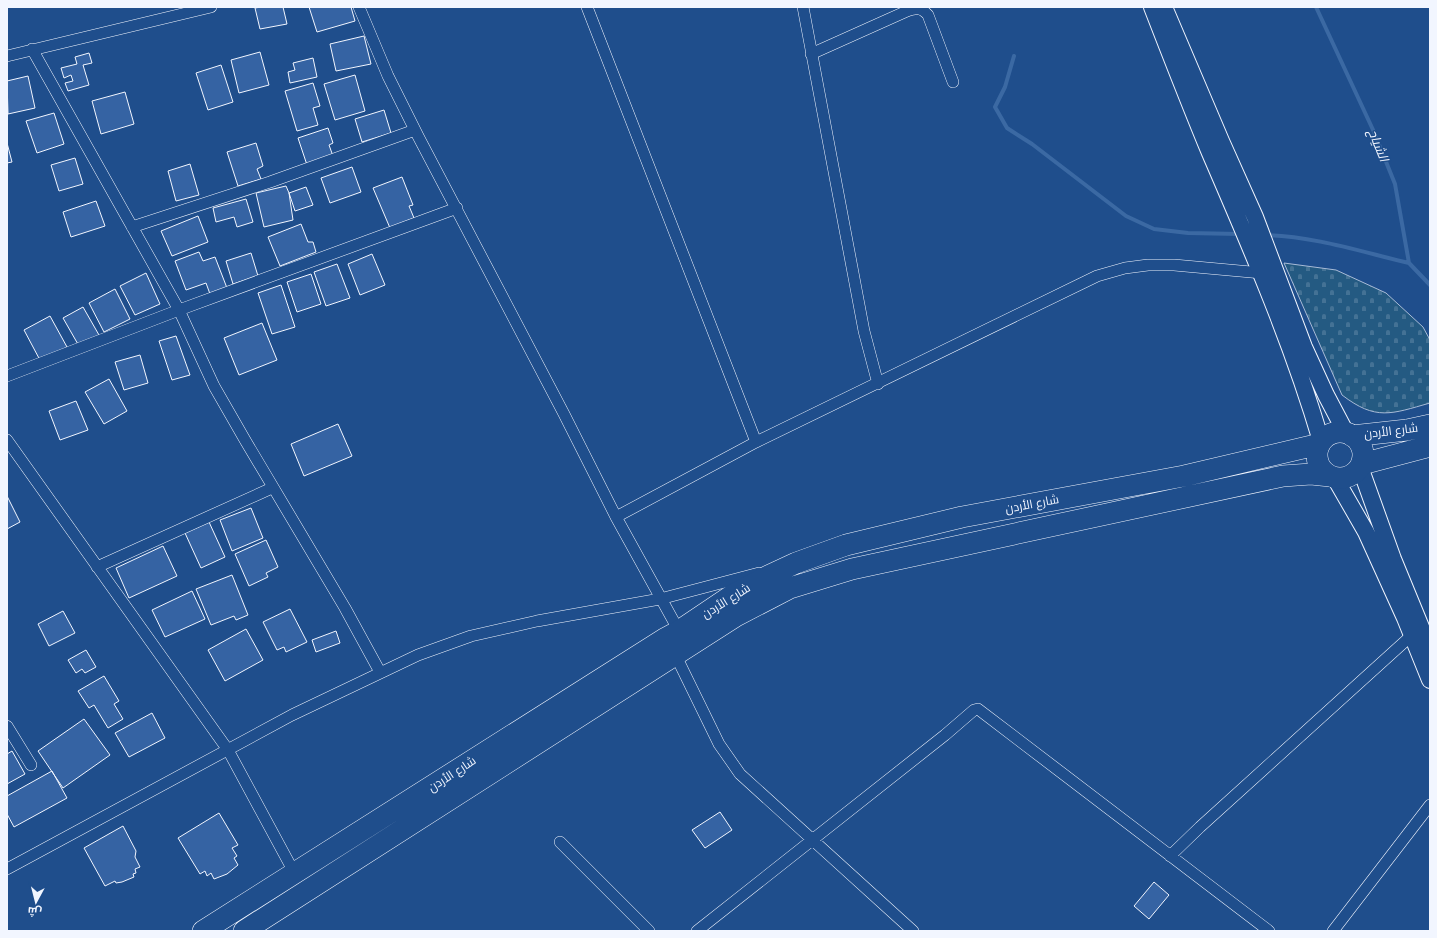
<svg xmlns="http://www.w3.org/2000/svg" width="1437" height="938" font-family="Montserrat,Cairo,sans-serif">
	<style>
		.cemetery { fill: url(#cemetery-stones); stroke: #a8bbd7 }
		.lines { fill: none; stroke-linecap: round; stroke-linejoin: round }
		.stream { stroke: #3b69a3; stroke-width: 4 }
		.building { fill: #3563a3; stroke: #f2f6ff }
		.street-casing { stroke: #f2f6ff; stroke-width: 12 }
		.secondary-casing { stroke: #f2f6ff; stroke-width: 18 }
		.highway-casing { stroke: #f2f6ff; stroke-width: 22 }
		.street { stroke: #1f4e8c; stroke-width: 11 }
		.secondary { stroke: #1f4e8c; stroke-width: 16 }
		.highway { stroke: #1f4e8c; stroke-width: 21 }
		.labels { text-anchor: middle; stroke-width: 3; stroke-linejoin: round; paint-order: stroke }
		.street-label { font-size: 12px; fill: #f2f6ff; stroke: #1f4e8c }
		.water-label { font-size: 13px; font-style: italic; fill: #f2f6ff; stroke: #1f4e8c }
	</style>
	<defs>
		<pattern id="cemetery-stones" width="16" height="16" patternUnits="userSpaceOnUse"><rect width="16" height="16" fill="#245a82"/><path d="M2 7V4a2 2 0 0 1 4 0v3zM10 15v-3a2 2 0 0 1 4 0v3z" fill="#447295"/></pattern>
	</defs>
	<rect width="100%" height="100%" fill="#1f4e8c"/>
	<path class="cemetery" d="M1284 263 1336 270 1386 293 1423 327 1430 340V403C1391 414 1376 421 1342 395Z"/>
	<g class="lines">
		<path class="stream" d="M1316 7 1374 132 1395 184 1409 263 1430 285
			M1014 56 1005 87 995 107 1007 128 1032 144 1126 216 1154 229 1188 233 1240 234
			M1265 235C1313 236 1362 252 1409 263"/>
	</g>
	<path class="building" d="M261 7H283L287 24 260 29 255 8Z
		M309 7H351L355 21 317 32Z
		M364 36 371 64 336 71 330 44Z
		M260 52 269 85 239 93 231 60Z
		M89 53 92 63 83 65 89 85 68 91 65 83 73 81 71 75 64 78 61 68 77 64 75 57Z
		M313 58 317 77 290 83 288 72 295 70 293 63Z
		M221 65 233 102 208 110 196 73Z
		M355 75 365 111 335 120 324 84Z
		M28 76 35 108 8 114 7 81Z
		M313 83 320 106 313 108 318 125 297 131 285 91Z
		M125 92 134 124 101 134 92 101Z
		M384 110 391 133 362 142 355 119Z
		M54 113 64 144 37 153 26 121Z
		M328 128 333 143 329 145 333 156 307 165 298 138Z
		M7 143 12 162 7 163Z
		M256 143 263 166 257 169 261 179 238 186 227 152Z
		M75 158 83 184 59 191 51 165Z
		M190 164 199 195 176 201 168 171Z
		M352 167 361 192 330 203 321 178Z
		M402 177 413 205 409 206 414 218 390 228 373 188Z
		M286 186 289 193 293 220 264 227 256 193Z
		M306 187 313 205 295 211 289 193Z
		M246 199 253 222 237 227 234 217 216 222 213 208Z
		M96 201 105 226 71 237 63 212Z
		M198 216 208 242 172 256 161 231Z
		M301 224 308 242H313L316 252 280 266 268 237Z
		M199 252 203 261 215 257 227 288 210 294 206 283 186 290 175 261Z
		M251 253 258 276 233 284 226 261Z
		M372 254 385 285 360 295 348 264Z
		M337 264 350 298 326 306 314 272Z
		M146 273 160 304 135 315 120 286Z
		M311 274 321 304 297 312 287 282Z
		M281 285 295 327 272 334 258 293Z
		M115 289 130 319 104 332 89 303Z
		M83 307 99 335 79 346 63 318Z
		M50 316 67 347 41 362 24 330Z
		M262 323 277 360 239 375 224 338Z
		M176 336 190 375 172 380 159 341Z
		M140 355 148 383 124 390 115 362Z
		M109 379 127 411 104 424 85 392Z
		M76 401 88 430 60 440 49 411Z
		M338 424 352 456 304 476 291 444Z
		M7 496 20 522 7 529Z
		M251 508 263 538 232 551 220 520Z
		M209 522 225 557 201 568 185 533Z
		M266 540 278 567 266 573 268 577 249 586 235 554Z
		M163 546 177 576 129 598 116 568Z
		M232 575 248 615 236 620 234 616 211 625 196 589Z
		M192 591 205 619 165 637 152 610Z
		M290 609 307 642 286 652 284 647 277 650 263 622Z
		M63 611 75 633 49 646 38 624Z
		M246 629 263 660 225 681 208 650Z
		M336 631 340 643 316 652 312 640Z
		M86 650 96 667 85 673 82 669 76 673 68 660Z
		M104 676 119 701 114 704 123 719 108 728 94 705 89 708 78 691Z
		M152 713 165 738 129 757 115 733Z
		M84 719 110 755 63 788 38 751Z
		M12 751 25 774 7 784V754Z
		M52 771 67 798 14 827 7 814V796Z
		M720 812 732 830 705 848 692 830Z
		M219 813 238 845 232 848 237 856 234 858 238 865 227 874 214 879 211 873 207 876 205 871 200 874 178 838Z
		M123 826 136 851 135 857 140 867 135 869 136 873 133 874 134 877 122 882 116 883 115 881 105 886 84 848Z
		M1154 882 1169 895 1149 919 1134 906Z"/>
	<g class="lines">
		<g class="street-casing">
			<path id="street" d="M359 7 388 76 418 136 564 414 616 517 679 631
				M587 7 756 442
				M803 7 864 331 878 384
				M32 49 179 310 214 386 245 440 345 608 380 672
				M811 54 907 11C916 8 921 7 928 15L953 82
				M7 56 211 7
				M132 227 270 182 415 130
				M7 376 179 310 457 208
				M7 440 228 750 295 874
				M616 517 756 442 1097 276 1125 268 1148 265H1174L1262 273 1266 271
				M97 567 272 488
				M675 654 719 744 740 774 913 931
				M7 726 31 765
				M560 842 649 931
				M1170 856 1200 827 1412 635
				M7 869 292 715 418 655 471 636 537 621 660 599 759 573
				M697 931 945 735 974 710 978 709 1269 931
				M1333 931 1430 805"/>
		</g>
		<g class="secondary-casing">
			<path id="secondary" d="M1152 7C1171 56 1190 105 1210 153 1251 248 1292 342 1321 441
				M1164 7 1221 141 1255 217 1304 347 1326 395 1346 433
				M1360 467 1393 559 1430 649
				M1335 478 1366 532 1405 618 1430 680"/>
		</g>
		<g class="highway-casing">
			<path id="highway" d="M1317 455a23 23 0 1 1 46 0a23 23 0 1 1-46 0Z
				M1352 436 1407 430 1430 425
				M1362 464 1430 446
				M203 931 664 639 679 631 734 594 768 576 796 563 846 545 962 517 1184 476 1320 444
				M244 931 736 616 790 588 852 569 1283 476 1311 474 1330 476"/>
		</g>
		<use href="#street" class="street"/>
		<use href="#secondary" class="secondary"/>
		<use href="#highway" class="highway"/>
	</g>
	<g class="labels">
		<g class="street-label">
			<text transform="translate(1391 431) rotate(-7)" y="4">شارع الأردن</text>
			<text transform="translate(1032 504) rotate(-11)" y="4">شارع الأردن</text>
			<text transform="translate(726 601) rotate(-32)" y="4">شارع الأردن</text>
			<text transform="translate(452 774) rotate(-33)" y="4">شارع الأردن</text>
		</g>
		<g class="water-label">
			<text transform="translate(1379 145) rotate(68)" y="5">الشياح</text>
		</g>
	</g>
	<rect width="1437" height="938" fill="none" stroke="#f2f6ff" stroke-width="16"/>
	<g transform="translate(36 902) rotate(187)" stroke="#1f4e8c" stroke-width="3" paint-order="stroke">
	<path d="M0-3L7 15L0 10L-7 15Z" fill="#f2f6ff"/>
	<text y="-6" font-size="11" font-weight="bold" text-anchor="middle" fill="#f2f6ff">ش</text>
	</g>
</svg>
